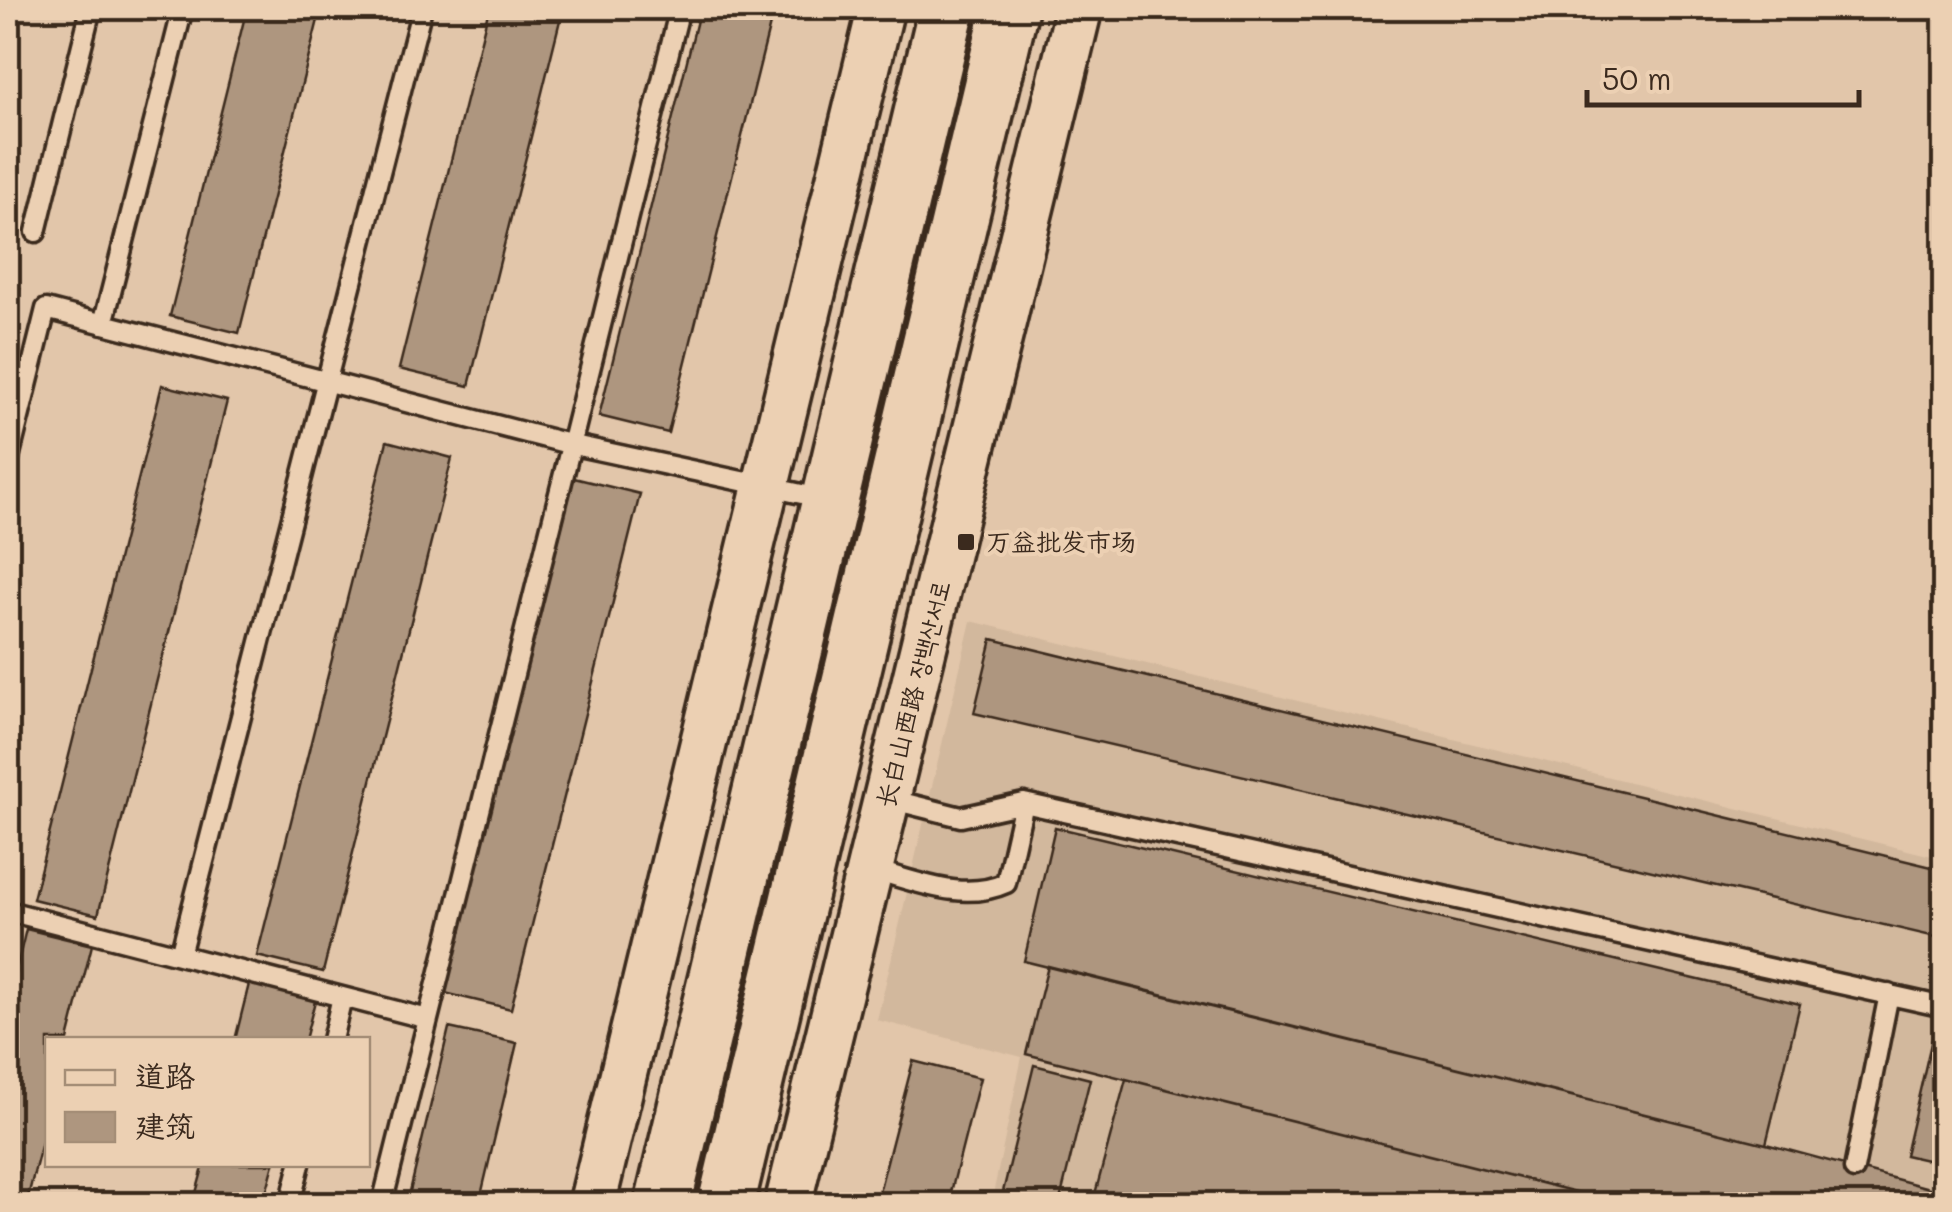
<svg xmlns="http://www.w3.org/2000/svg" width="1952" height="1212" font-family="Mali,'LXGW WenKai TC','Poor Story',sans-serif">
	<style>
		.built { fill: #d2b89d }
		.building { fill: #ae967f; stroke: #3b2a1e; stroke-width: 2.5 }
		.lines { fill: none; stroke-linecap: round; stroke-linejoin: round }
		.service-casing { stroke: #3b2a1e; stroke-width: 25 }
		.tertiary-casing { stroke: #3b2a1e; stroke-width: 52 }
		.primary-casing { stroke: #3b2a1e; stroke-width: 62 }
		.service { stroke: #ecd0b3; stroke-width: 18 }
		.tertiary { stroke: #ecd0b3; stroke-width: 45 }
		.primary { stroke: #ecd0b3; stroke-width: 55 }
		.poi-dot { fill: #3b2a1e; stroke: #ecd0b3; stroke-width: 4 }
		.labels { text-anchor: middle; stroke-width: 8; stroke-linejoin: round; paint-order: stroke }
		.poi-label { font-size: 25px; fill: #3b2a1e; stroke: #ecd0b3; text-anchor: start }
		.street-label { font-size: 25px; fill: #3b2a1e; stroke: #ecd0b3 }
	</style>
	<rect width="100%" height="100%" fill="#e2c6aa"/>
	<filter id="ink" filterUnits="userSpaceOnUse"><feTurbulence type="fractalNoise" baseFrequency=".01" numOctaves="2"/><feDisplacementMap in="SourceGraphic" scale="20" xChannelSelector="R" yChannelSelector="G"/><feConvolveMatrix kernelMatrix="1 2 1 2 8 2 1 2 1" color-interpolation-filters="sRGB"/></filter>
	<g filter="url(#ink)">
		<path class="built" d="M971 621 1944 859V1204H991L1022 1057 877 1020Z"/>
		<path class="building" d="M247 8H321L239 333 170 316Z
			M489 8H563L469 386 399 369Z
			M700 8H774L668 433 599 416Z
			M8 286 20 289 8 341Z
			M162 385 227 401 98 915 33 899Z
			M387 441 452 458 323 972 257 956Z
			M574 478 640 494 511 1009 445 993Z
			M992 639 1944 870V939L974 713Z
			M1055 827 1800 1004 1766 1144 1024 961Z
			M26 929 92 945 68 1040H48V1119L26 1204H8V1004Z
			M1048 966 1766 1144 1944 1192V1204H1624L1026 1054Z
			M250 980 316 997 305 1040H235Z
			M1935 1026 1944 1028V1164L1905 1155Z
			M449 1028 517 1043 479 1204H407Z
			M913 1061 980 1078 948 1204H876Z
			M1034 1065 1090 1079 1059 1204H1000Z
			M1126 1079 1624 1204H1138L1095 1194Z
			M204 1164H274L263 1204H193Z"/>
		<g class="lines">
			<g class="service-casing">
				<path id="service" d="M36 232 91 8
					M103 324 183 8
					M8 462 46 309 569 444 825 499
					M889 799 961 817 1024 803 1944 1007
					M870 869C914 880 962 903 1006 883L1024 803
					M8 911 428 1019
					M180 955 422 8
					M332 1040 342 997
					M1854 1169 1889 994
					M290 1204 300 1164
					M382 1204 680 8"/>
			</g>
			<g class="tertiary-casing">
				<path id="tertiary" d="M592 1204 881 8
					M788 1204 1079 8"/>
			</g>
			<g class="primary-casing">
				<path id="primary" d="M663 1204 947 8
					M726 1204 1010 8"/>
			</g>
			<use href="#service" class="service"/>
			<use href="#tertiary" class="tertiary"/>
			<use href="#primary" class="primary"/>
		</g>
	</g>
	<rect class="poi-dot" x="956" y="532" width="20" height="20" rx="5"/>
	<g class="labels">
		<g class="poi-label">
			<text x="986" y="551">万益批发市场</text>
		</g>
		<g class="street-label">
			<text transform="translate(913 694) rotate(-76)" y="9">长白山西路 장백산서로</text>
		</g>
	</g>
	<rect width="1952" height="1212" fill="none" stroke="#ecd0b3" stroke-width="40"/>
	<rect x="20" y="20" width="1912" height="1172" fill="none" stroke="#3b2a1e" stroke-width="4" filter="url(#ink)"/>
	<rect x="45" y="1037" width="325" height="130" fill="#ecd0b3" stroke="#a58e77" stroke-width="2.5"/>
	<rect x="65" y="1070" width="50" height="15" fill="#ecd0b3" stroke="#a58e77" stroke-width="2.5"/>
	<text x="135" y="1087" font-size="30" fill="#3b2a1e">道路</text>
	<rect x="65" y="1112" width="50" height="30" fill="#ae967f" stroke="#a58e77" stroke-width="2.5"/>
	<text x="135" y="1137" font-size="30" fill="#3b2a1e">建筑</text>
	<path d="M1587 90v15h272v-15" fill="none" stroke="#3b2a1e" stroke-width="5"/>
	<text x="1602" y="90" font-size="30" fill="#3b2a1e" stroke="#ecd0b3" stroke-width="8" paint-order="stroke">50 m</text>
</svg>
